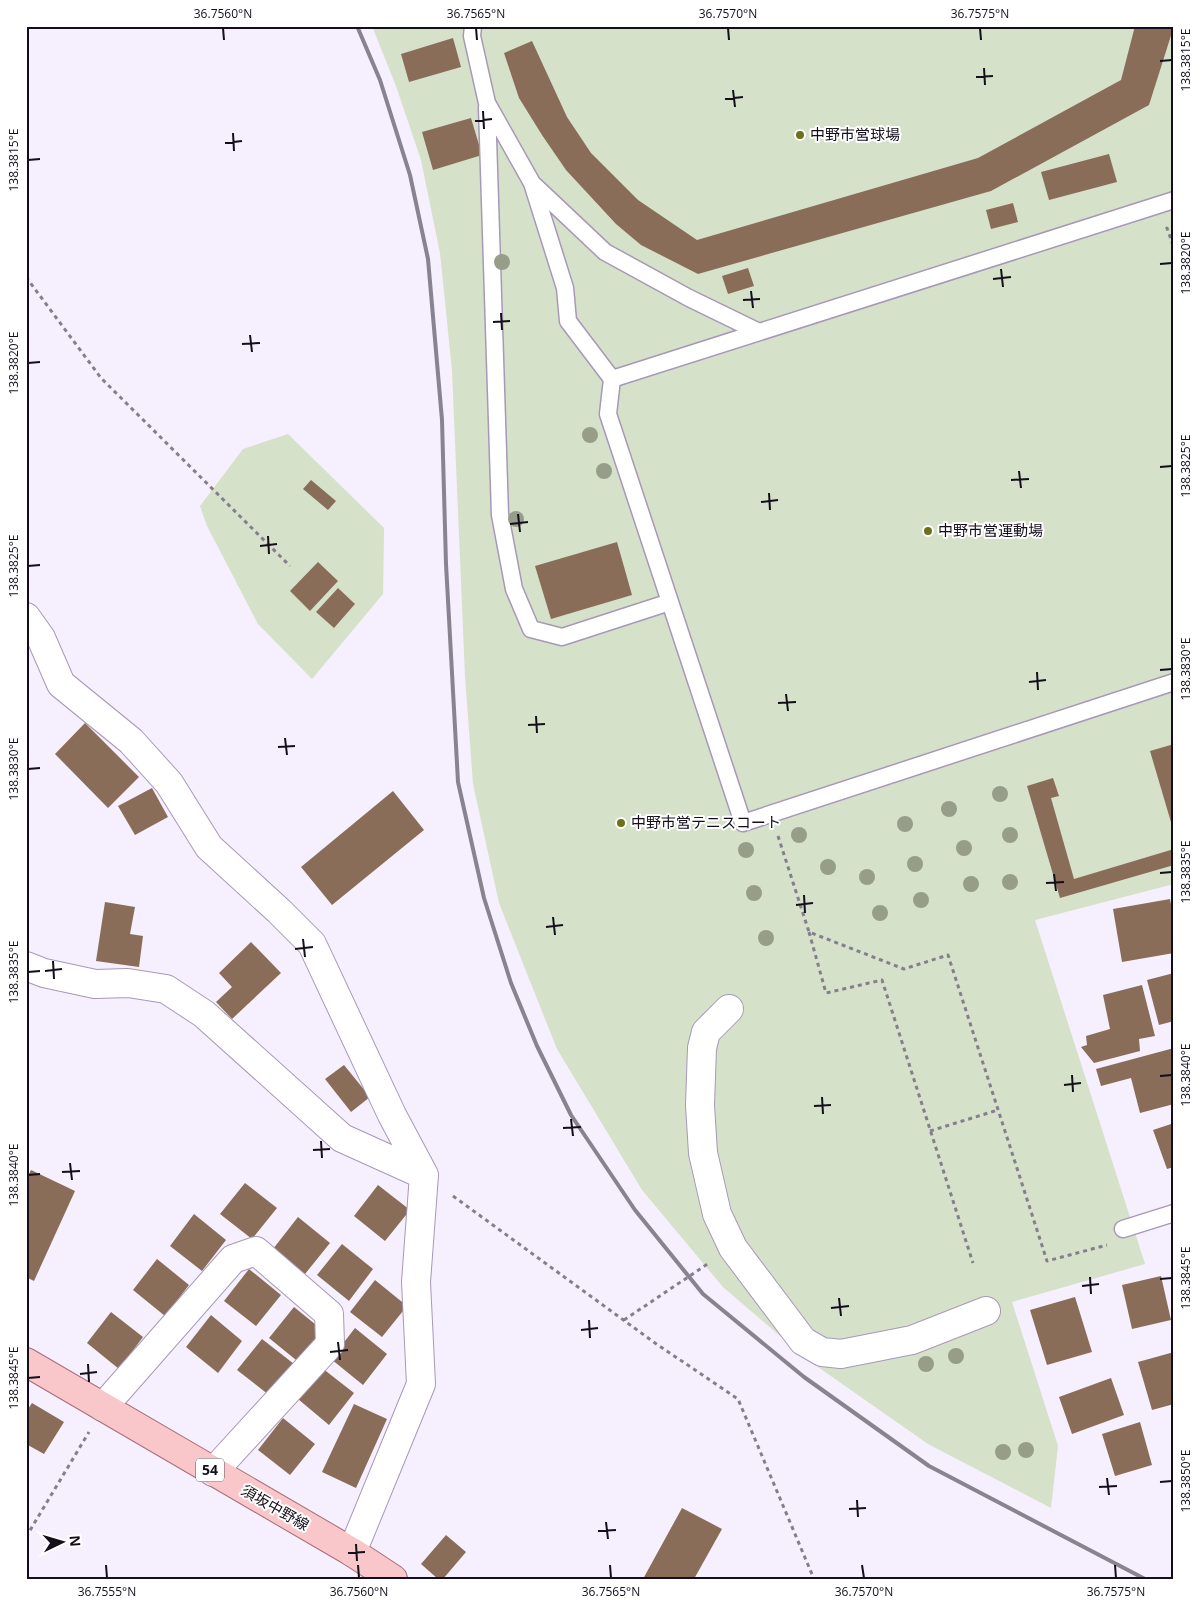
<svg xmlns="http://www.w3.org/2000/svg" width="1200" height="1605" font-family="'Open Sans','Noto Sans JP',sans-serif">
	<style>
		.green { fill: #d5e1c9 }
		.building { fill: #896d58 }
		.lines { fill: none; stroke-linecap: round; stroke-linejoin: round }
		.lane-casing { stroke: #a898b8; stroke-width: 19 }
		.street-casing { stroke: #a898b8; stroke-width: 30 }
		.primary-casing { stroke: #a66d76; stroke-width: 30 }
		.path { stroke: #857e8b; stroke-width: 3; stroke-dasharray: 4 4; stroke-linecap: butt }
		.lane { stroke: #fff; stroke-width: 16 }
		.street { stroke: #fff; stroke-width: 28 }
		.primary { stroke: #f9c6ca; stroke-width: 28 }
		.rail { stroke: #89828f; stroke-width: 4 }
		.tree { fill: #969e89 }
		.ticks { fill: none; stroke: #140e1a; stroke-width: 2 }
		.poi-dot { fill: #6b721a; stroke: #fff; stroke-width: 2 }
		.labels { text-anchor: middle; stroke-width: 4; stroke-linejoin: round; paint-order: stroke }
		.shield { fill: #fff; stroke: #5a565f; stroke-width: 1 }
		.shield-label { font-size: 14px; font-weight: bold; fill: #140e1a }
		.poi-label { font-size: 15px; fill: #140e1a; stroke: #fff; text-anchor: start }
		.street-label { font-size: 15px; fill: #140e1a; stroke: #fff }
		.neatline { fill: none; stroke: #140e1a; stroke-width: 2 }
		.ticks-label { font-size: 12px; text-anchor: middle; fill: #140e1a }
	</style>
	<rect width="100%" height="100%" fill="#f6effd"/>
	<path class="green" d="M372 26H1174V884L1035 920 1145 1264 1012 1302 1058 1446 1051 1508 928 1444 808 1360 723 1287 642 1190 557 1049 499 903 473 784 465 676 452 370 440 253 421 160 396 86Z
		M288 434 384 528 383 594 312 679 258 624 207 526 200 506 243 449Z"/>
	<path class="building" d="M1135 26H1174L1149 105 991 191 698 274 641 245 616 224 566 170 542 135 519 98 504 53 532 41 567 117 591 153 638 200 697 240 978 158 1121 80Z
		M453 38 461 67 409 82 401 54Z
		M471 118 482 155 433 170 422 132Z
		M1109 154 1117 182 1049 200 1041 172Z
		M1013 203 1018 222 991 229 986 210Z
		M748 268 754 286 728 294 722 276Z
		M311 480 336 501 328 510 303 489Z
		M617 542 632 595 551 619 535 566Z
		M318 562 338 581 310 611 290 591Z
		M338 588 355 604 334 628 316 612Z
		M85 723 139 777 108 808 55 754Z
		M1174 744V829H1173L1150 751Z
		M1053 778 1059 796 1051 798 1074 879 1174 849V865L1060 898 1027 786Z
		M152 788 168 817 135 835 118 806Z
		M393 791 424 830 332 905 301 867Z
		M1170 899 1174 920V953L1122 962 1113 909Z
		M105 902 135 907 130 934 143 936 139 967 96 961Z
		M251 942 281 973 232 1019 216 1002 232 987 219 973Z
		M1174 973V1021L1159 1025 1147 980Z
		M1142 985 1155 1036 1139 1039 1140 1051 1094 1063 1081 1047 1087 1045 1086 1036 1110 1029 1103 995Z
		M1174 1048V1104L1140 1113 1131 1078 1101 1086 1096 1069Z
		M344 1065 370 1097 351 1112 325 1079Z
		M1174 1123V1167L1167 1169 1153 1130Z
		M31 1170 75 1191 34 1281 26 1277V1180Z
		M245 1183 277 1208 252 1239 220 1214Z
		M378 1185 410 1210 385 1241 354 1216Z
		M194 1214 226 1240 202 1271 170 1246Z
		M298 1217 330 1243 305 1274 273 1249Z
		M342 1244 373 1269 349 1301 317 1275Z
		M157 1259 189 1285 165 1316 133 1290Z
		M249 1269 281 1295 256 1326 224 1301Z
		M1161 1276 1171 1320 1132 1329 1122 1285Z
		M375 1280 407 1306 382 1337 350 1312Z
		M1075 1297 1092 1352 1047 1365 1030 1310Z
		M294 1307 326 1333 301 1364 269 1338Z
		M111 1312 143 1337 119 1369 87 1343Z
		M211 1315 242 1341 218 1373 186 1347Z
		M355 1328 387 1354 363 1385 331 1359Z
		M262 1339 294 1364 269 1395 237 1370Z
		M1174 1352V1404L1152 1410 1138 1362Z
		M322 1368 354 1393 329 1425 298 1399Z
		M1111 1378 1124 1415 1072 1434 1059 1397Z
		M32 1403 64 1422 44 1454 26 1444V1412Z
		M354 1404 387 1419 356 1488 322 1472Z
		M283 1418 315 1444 290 1475 258 1450Z
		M1140 1422 1152 1465 1115 1476 1102 1434Z
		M682 1508 722 1529 694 1579H643Z
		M446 1535 466 1552 443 1579H438L421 1564Z"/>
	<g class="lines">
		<g class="lane-casing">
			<path id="lane" d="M473 26 472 36 487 103 532 183 565 288 568 321 612 379 1174 200
				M487 107 500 515 514 589 531 629 562 637 670 602
				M534 185 605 252 689 298 759 332
				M612 379 608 414 743 823 1174 682
				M1123 1229 1174 1213"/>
		</g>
		<g class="street-casing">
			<path id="street" d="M26 617 41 638 61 684 131 741 169 783 209 847 279 911 312 944 392 1115 424 1175 416 1282 421 1384 352 1552
				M26 966 44 973 95 984 128 983 166 989 204 1014 342 1138 424 1175
				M729 1009 706 1032 702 1048 700 1105 703 1153 717 1214 733 1248 803 1341 822 1352 841 1354 912 1340 986 1311
				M103 1407 233 1259 256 1251 329 1314 330 1344 213 1472"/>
		</g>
		<g class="primary-casing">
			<path id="primary" d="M26 1362 352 1552 393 1579"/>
		</g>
		<path class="path" d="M1166 229 1167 228 1174 248
			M26 277 101 378 290 566
			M778 836 809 932 904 969 948 955 1047 1261 1107 1245
			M809 932 826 993 882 980 973 1263
			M930 1131 998 1110
			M453 1196 655 1343 738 1399 814 1579
			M624 1320 709 1263
			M26 1537 89 1432"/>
		<use href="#lane" class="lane"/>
		<use href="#street" class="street"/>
		<use href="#primary" class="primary"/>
		<path class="rail" d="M357 26 380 80 410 175 428 259 442 420 446 564 458 782 484 898 511 983 537 1046 571 1115 635 1210 703 1294 804 1377 929 1466 1145 1579"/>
	</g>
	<g class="tree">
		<circle cx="502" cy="262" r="8"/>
		<circle cx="590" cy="435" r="8"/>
		<circle cx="604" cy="471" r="8"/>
		<circle cx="516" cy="519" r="8"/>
		<circle cx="1000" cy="794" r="8"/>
		<circle cx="949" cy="809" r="8"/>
		<circle cx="905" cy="824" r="8"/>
		<circle cx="799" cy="835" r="8"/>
		<circle cx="1010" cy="835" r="8"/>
		<circle cx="964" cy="848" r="8"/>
		<circle cx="746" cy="850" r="8"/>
		<circle cx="915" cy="864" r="8"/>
		<circle cx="828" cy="867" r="8"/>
		<circle cx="867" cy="877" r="8"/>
		<circle cx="1010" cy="882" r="8"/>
		<circle cx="971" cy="884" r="8"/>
		<circle cx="754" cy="893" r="8"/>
		<circle cx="921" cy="900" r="8"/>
		<circle cx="880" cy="913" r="8"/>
		<circle cx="766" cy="938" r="8"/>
		<circle cx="956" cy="1356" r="8"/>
		<circle cx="926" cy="1364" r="8"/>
		<circle cx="1026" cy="1450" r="8"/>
		<circle cx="1003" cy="1452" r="8"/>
	</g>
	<path class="ticks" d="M223 28 224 40M476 28 477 40M728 28 729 40M980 28 981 40M1160 61 1172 60M984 68 985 85M976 77 993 76M733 90 735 107M725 99 743 97M483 111 484 129M475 121 492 119M233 133 234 151M225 143 242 141M28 160 40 159M1160 264 1172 263M1001 269 1003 287M993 279 1011 277M751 291 753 308M743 300 760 299M501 313 502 330M493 322 510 321M250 335 252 352M242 344 260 343M28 363 40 362M1160 467 1172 466M1019 471 1021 488M1011 480 1029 479M769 493 770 510M761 502 778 500M518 514 520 532M510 524 528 522M268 536 269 554M260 546 277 544M28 566 40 565M1160 670 1172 669M1037 672 1038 690M1029 682 1046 680M786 694 788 711M778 703 796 702M536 716 537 733M528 725 545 724M285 738 287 755M278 747 295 746M28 769 40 768M1160 873 1172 872M1054 874 1056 891M1046 883 1064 882M804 895 805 913M796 905 813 903M553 917 555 935M546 927 563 925M303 939 305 957M295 949 313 947M53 961 54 979M45 971 62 969M28 972 40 971M1072 1075 1073 1092M1160 1076 1172 1075M1064 1085 1081 1083M822 1097 823 1114M814 1106 831 1105M571 1119 573 1136M563 1128 581 1127M321 1141 322 1158M313 1150 330 1149M70 1163 72 1180M62 1172 80 1171M28 1175 40 1174M1090 1277 1091 1294M1160 1279 1172 1278M1082 1286 1099 1284M839 1298 841 1316M831 1308 849 1306M589 1320 590 1338M581 1330 598 1328M338 1342 340 1360M330 1352 348 1350M88 1364 89 1382M80 1374 97 1372M28 1378 40 1377M1107 1478 1109 1495M1160 1482 1172 1481M1099 1487 1117 1486M857 1500 858 1517M849 1509 866 1508M606 1522 608 1539M598 1531 616 1530M356 1544 357 1561M348 1553 365 1552M106 1565 107 1578M358 1565 359 1578M610 1565 611 1578M862 1565 864 1578M1115 1565 1116 1578"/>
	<g class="poi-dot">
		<circle cx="800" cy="135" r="5"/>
		<circle cx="928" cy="531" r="5"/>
		<circle cx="621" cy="823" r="5"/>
	</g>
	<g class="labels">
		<rect class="shield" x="196" y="1458.5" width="28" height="23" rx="4"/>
		<g class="shield-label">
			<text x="210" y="1475">54</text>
		</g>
		<g class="poi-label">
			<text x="810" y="140">中野市営球場</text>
			<text x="938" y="536">中野市営運動場</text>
			<text x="631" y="828">中野市営テニスコート</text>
		</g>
		<g class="street-label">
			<text transform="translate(275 1508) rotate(30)" y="5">須坂中野線</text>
		</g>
	</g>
	<rect width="1200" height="1605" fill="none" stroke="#ffffff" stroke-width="55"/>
	<g transform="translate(62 1542) rotate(85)" stroke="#ffffff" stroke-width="4" paint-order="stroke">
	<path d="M0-4L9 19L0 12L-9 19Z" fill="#140e1a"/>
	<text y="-8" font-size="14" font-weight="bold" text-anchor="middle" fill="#140e1a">N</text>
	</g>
	<rect x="28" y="28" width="1144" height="1550" class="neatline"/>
	<g class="ticks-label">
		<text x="223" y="18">36.7560°N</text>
		<text x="476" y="18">36.7565°N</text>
		<text x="728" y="18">36.7570°N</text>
		<text x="980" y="18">36.7575°N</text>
		<text transform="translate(1186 60) rotate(-90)" y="4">138.3815°E</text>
		<text transform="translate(14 160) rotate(-90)" y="4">138.3815°E</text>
		<text transform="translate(1186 263) rotate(-90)" y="4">138.3820°E</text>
		<text transform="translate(14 363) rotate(-90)" y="4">138.3820°E</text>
		<text transform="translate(1186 466) rotate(-90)" y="4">138.3825°E</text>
		<text transform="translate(14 566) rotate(-90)" y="4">138.3825°E</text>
		<text transform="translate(1186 669) rotate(-90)" y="4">138.3830°E</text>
		<text transform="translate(14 769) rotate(-90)" y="4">138.3830°E</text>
		<text transform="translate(1186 872) rotate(-90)" y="4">138.3835°E</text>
		<text transform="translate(14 972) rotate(-90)" y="4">138.3835°E</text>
		<text transform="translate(1186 1075) rotate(-90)" y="4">138.3840°E</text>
		<text transform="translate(14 1175) rotate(-90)" y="4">138.3840°E</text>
		<text transform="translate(1186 1278) rotate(-90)" y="4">138.3845°E</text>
		<text transform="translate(14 1378) rotate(-90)" y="4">138.3845°E</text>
		<text transform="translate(1186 1481) rotate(-90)" y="4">138.3850°E</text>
		<text x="107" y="1596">36.7555°N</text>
		<text x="359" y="1596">36.7560°N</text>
		<text x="611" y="1596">36.7565°N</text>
		<text x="864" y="1596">36.7570°N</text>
		<text x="1116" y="1596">36.7575°N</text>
	</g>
</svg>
